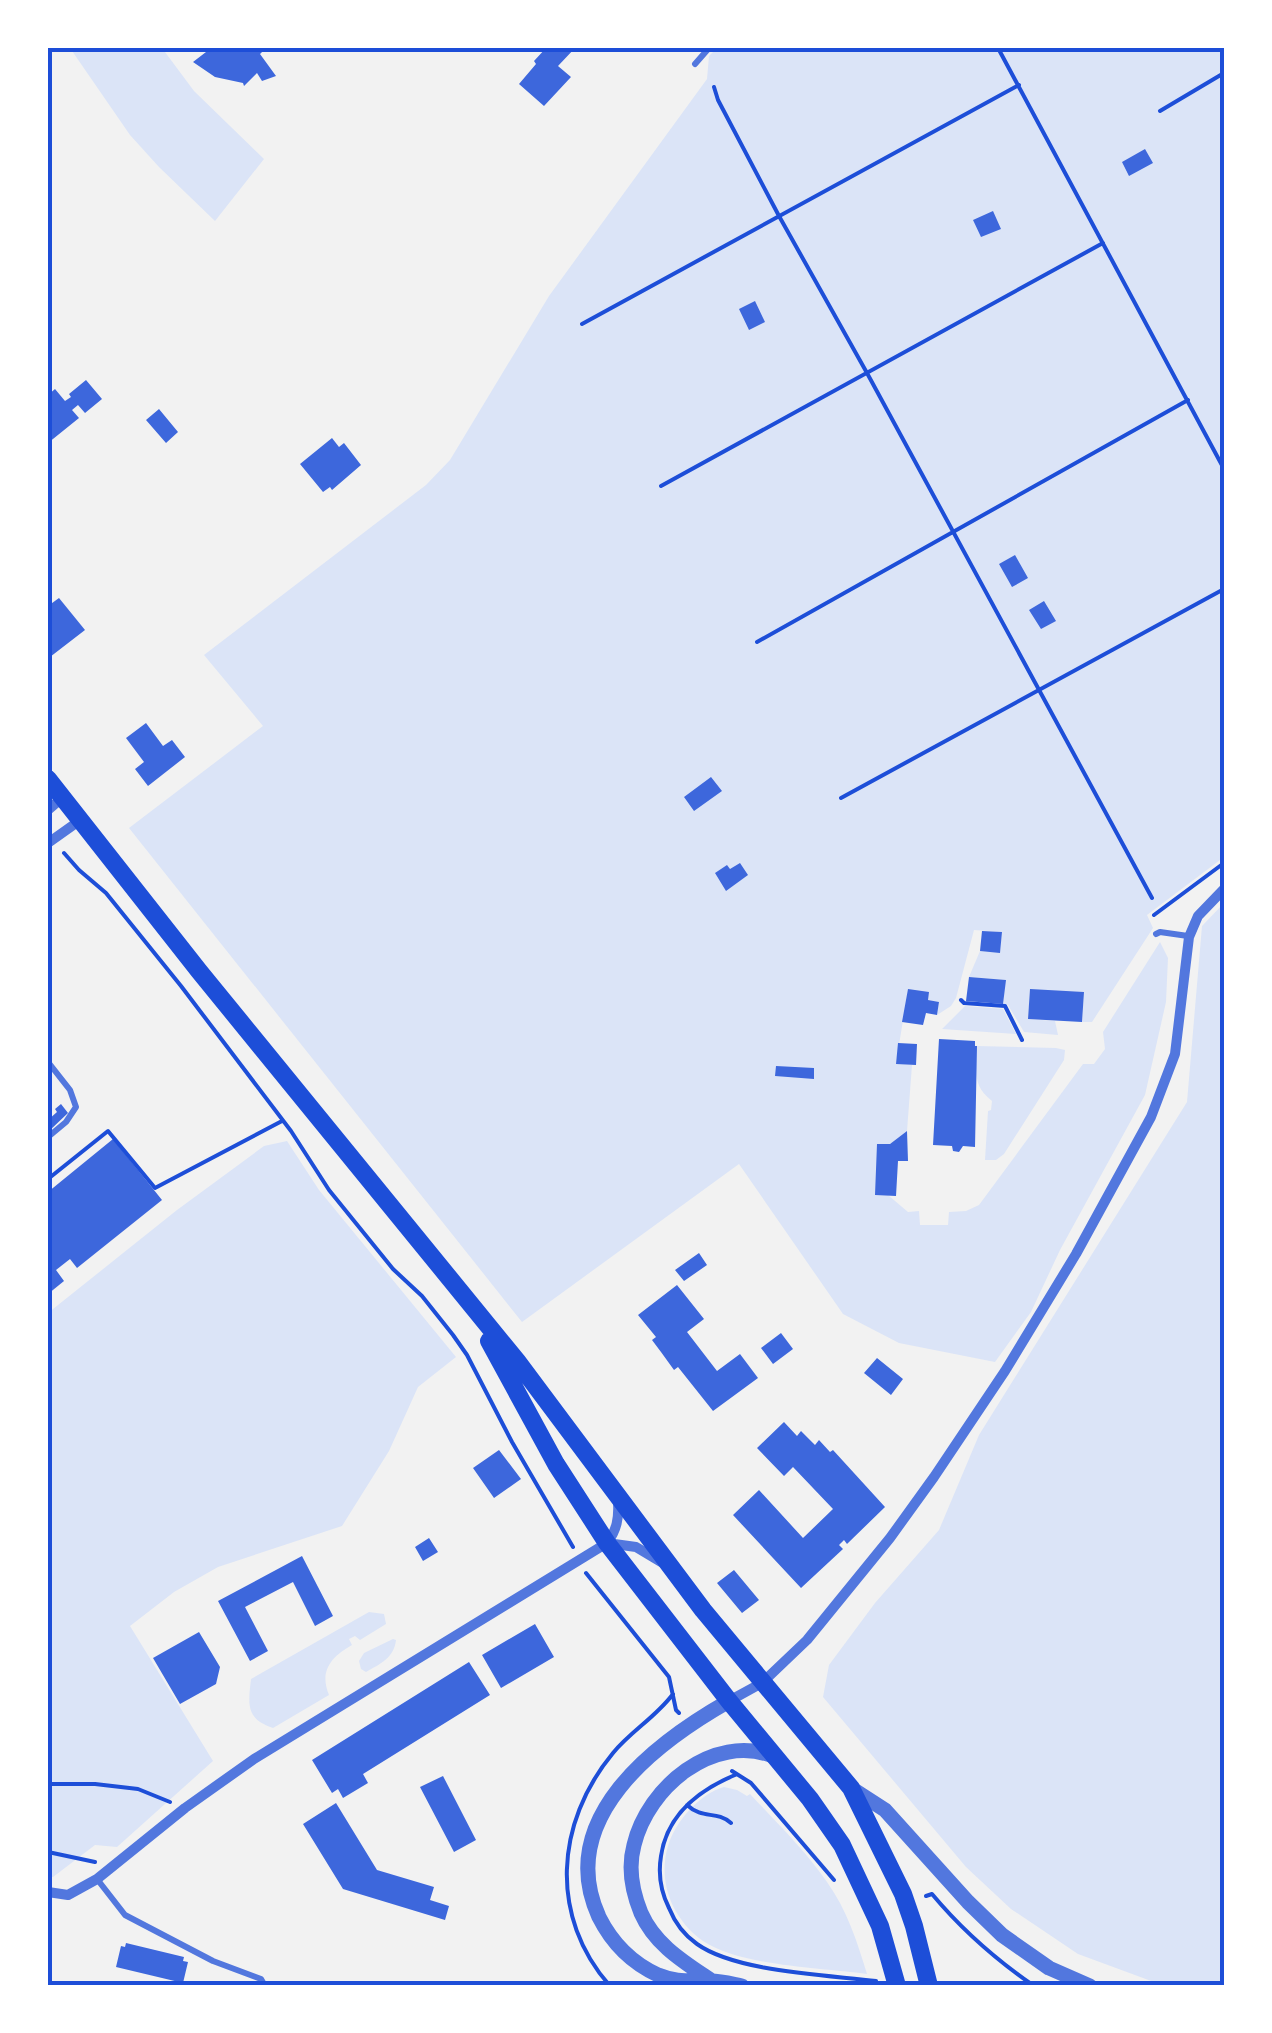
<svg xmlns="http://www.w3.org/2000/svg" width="1272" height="2033" font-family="'Golos Text',sans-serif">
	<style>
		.green { fill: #dbe4f7 }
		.building { fill: #3d67dc }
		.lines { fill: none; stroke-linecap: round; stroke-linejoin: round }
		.path { stroke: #1d4ed8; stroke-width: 4 }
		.service { stroke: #5277de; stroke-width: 6 }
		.minor { stroke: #5277de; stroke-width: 10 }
		.tertiary { stroke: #5277de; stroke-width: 15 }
		.secondary { stroke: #1d4ed8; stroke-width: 18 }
		.neatline { fill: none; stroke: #1d4ed8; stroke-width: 4 }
	</style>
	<rect width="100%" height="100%" fill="#f2f2f2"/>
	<path class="green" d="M70 48H162L194 91 264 159 215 221 159 167 130 135Z
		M717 48H1224V857L1147 915 1153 928 1092 1022H1082L1084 992 1030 990 1028 1019 1055 1021 1058 1035 1024 1032 1008 1005 1003 1004 1005 980 969 977 980 951 1000 952 1002 932 974 930 956 998 951 1006 937 1015 939 1002 928 1000 908 990 896 1063 912 1065 907 1131 890 1144H877L888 1195 908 1212 919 1211 920 1225H948L949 1212 966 1211 979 1205 1083 1064H1094L1105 1049 1103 1032 1160 942 1168 958 1166 1002 1145 1095 1060 1250 1031 1312 995 1362 899 1343 843 1314 739 1164 522 1322 129 828 263 726 204 655 426 485 450 460 549 296 707 79 709 56Z
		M1224 903V1985H1162L1078 1954 1011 1909 966 1867 823 1697 829 1665 875 1603 939 1530 979 1435 1187 1102 1202 926Z
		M965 1006 1003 1009 1016 1034 942 1029Z
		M977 1046 1056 1048 1065 1050 1064 1060 1004 1154 996 1160H985L988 1111 991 1110 992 1101C971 1085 977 1070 977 1046Z
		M287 1141 319 1190 456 1357 418 1387 389 1451 342 1526 218 1567 174 1592 130 1626 213 1761 117 1847 95 1845 53 1877H48V1313L177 1210 264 1146Z
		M369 1612 384 1614 386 1624 360 1640 355 1636 349 1639 352 1645C331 1657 319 1671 329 1695L273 1728C246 1719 248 1705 251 1679Z
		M393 1639 396 1640C394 1658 380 1664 366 1672L361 1669 359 1661 364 1653Z
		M724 1787 737 1790 747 1796 750 1794C776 1822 805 1850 827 1882 847 1910 857 1941 867 1974 822 1968 740 1966 703 1941 690 1932 680 1920 673 1906 664 1887 662 1866 668 1846 675 1822 699 1794 724 1787Z"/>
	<path class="building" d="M204 48H260L263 51 260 54 276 76 262 81 257 73 244 86 243 83 215 77 193 62 206 52Z
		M546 48H575L558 66 571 77 544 106 519 84 536 64 534 61Z
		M1145 149 1153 163 1129 176 1122 162Z
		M993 211 1001 229 981 237 973 220Z
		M755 301 765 322 749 330 739 309Z
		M86 380 102 399 85 413 78 405 72 410 79 418 48 443V395L55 389 65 401 71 397 69 394Z
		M159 409 178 432 166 443 146 420Z
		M332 438 339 447 344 443 361 465 332 490 330 487 323 492 300 464Z
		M1015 555 1028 578 1012 587 999 564Z
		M59 598 85 630 50 657 48 654V606Z
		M1044 601 1056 621 1041 629 1029 610Z
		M146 723 163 746 172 740 185 757 148 786 135 769 144 762 126 738Z
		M711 777 722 791 694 811 684 797Z
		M740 863 748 875 726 891 715 873 727 865 730 869Z
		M982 931 1002 932 1000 953 980 951Z
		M969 977 1006 980 1003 1004 966 1001Z
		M908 989 929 992 928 1000 939 1002 937 1015 926 1013 923 1025 902 1022Z
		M1030 989 1084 992 1082 1022 1028 1019Z
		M939 1039 975 1041V1046H977L975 1147 963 1146 959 1152 953 1151 952 1146 933 1145Z
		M898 1043 917 1044 916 1065 896 1064Z
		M776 1066 814 1068V1079L775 1076Z
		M61 1104 68 1113 48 1132V1120L57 1112 55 1109Z
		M907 1131 908 1161H898L896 1196 875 1195 877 1144H890Z
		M113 1139 162 1200 77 1268 70 1259 56 1270 64 1281 48 1294V1192Z
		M699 1253 707 1265 684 1281 675 1270Z
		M677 1285 704 1319 687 1332 717 1371 740 1354 758 1378 713 1411 678 1367 674 1370 661 1352 652 1340 656 1337 638 1315Z
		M781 1333 793 1349 773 1364 761 1348Z
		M877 1358 903 1379 891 1395 864 1373Z
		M784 1422 797 1436 801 1431 815 1445 819 1440 830 1452 833 1450 885 1507 847 1544 844 1540 839 1545 843 1549 801 1588 733 1515 759 1490 803 1538 833 1509 793 1467 784 1476 757 1448Z
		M499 1450 521 1479 494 1498 473 1468Z
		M429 1538 438 1552 423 1561 415 1547Z
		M302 1556 333 1616 315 1626 293 1582 245 1607 268 1651 250 1661 218 1601Z
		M734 1570 759 1600 742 1613 717 1583Z
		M535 1624 554 1657 501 1688 482 1655Z
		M199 1632 220 1667 216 1684 180 1704 153 1658Z
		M469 1662 490 1695 363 1774 368 1783 343 1798 338 1789 332 1793 312 1760Z
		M443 1776 476 1840 454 1852 420 1787Z
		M336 1803 377 1870 434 1887 430 1900 449 1906 445 1920 343 1889 303 1824Z
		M126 1943 184 1957 183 1961 188 1962 183 1983 116 1967 121 1946 125 1947Z"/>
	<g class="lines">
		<path class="path" d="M998 48 1224 469
			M714 87 718 100 779 216 867 373 1152 898
			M1160 111 1224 73
			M582 324 1019 85
			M661 486 1103 243
			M757 642 1188 400
			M841 798 1224 589
			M64 853 79 870 106 893 181 986 291 1131 329 1190 393 1269 422 1296 453 1335 467 1355 512 1442 573 1547
			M1154 915 1224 863
			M961 1000 964 1003 1005 1006 1022 1040
			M48 1179 108 1131 155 1188 282 1121
			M586 1573 669 1677 676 1710 679 1713
			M732 1771 751 1783 834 1880
			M735 1775C699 1790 667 1815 661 1856 658 1874 661 1892 669 1908 675 1923 684 1935 697 1944 736 1972 828 1975 876 1981
			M48 1784H95L138 1789 170 1802
			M687 1805C703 1820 716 1810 731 1823
			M48 1852 95 1862
			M926 1896 932 1894C962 1930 995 1959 1034 1986
			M610 1986C549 1917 555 1823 613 1753 631 1731 656 1717 673 1694"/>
		<path class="service" d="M695 64 709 48
			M1156 934 1160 932 1188 936
			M48 1062 70 1090 76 1107 66 1122 48 1137
			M48 1075V1084
			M97 1879 125 1915 213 1961 261 1979 265 1986"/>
		<path class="minor" d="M48 810 62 798
			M48 843 79 821
			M607 1543 636 1547 661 1562
			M729 1701 762 1683 807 1640 890 1538 934 1477 1005 1371 1076 1254 1151 1117 1175 1054 1189 937 1198 916 1224 889
			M48 1892 68 1895 97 1879 185 1808 254 1759 607 1543C617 1530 619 1518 618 1502"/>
		<path class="tertiary" d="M729 1701C655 1743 554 1819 599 1917 612 1943 632 1963 658 1975 677 1983 692 1980 711 1981 721 1981 732 1984 742 1986
			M851 1788 885 1810 968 1902 1002 1935 1049 1968 1090 1986
			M712 1981C684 1962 655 1945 641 1913 632 1891 628 1867 634 1845 648 1787 713 1733 773 1756"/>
		<path class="secondary" d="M48 779 199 971 517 1361 703 1610 851 1788 903 1894 914 1926 929 1986
			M489 1341 556 1464 607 1543 729 1701 810 1799 842 1845 880 1926 897 1986"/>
	</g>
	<rect width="1272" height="2033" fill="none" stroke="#ffffff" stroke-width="100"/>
	<rect x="50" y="50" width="1172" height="1933" class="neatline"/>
</svg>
